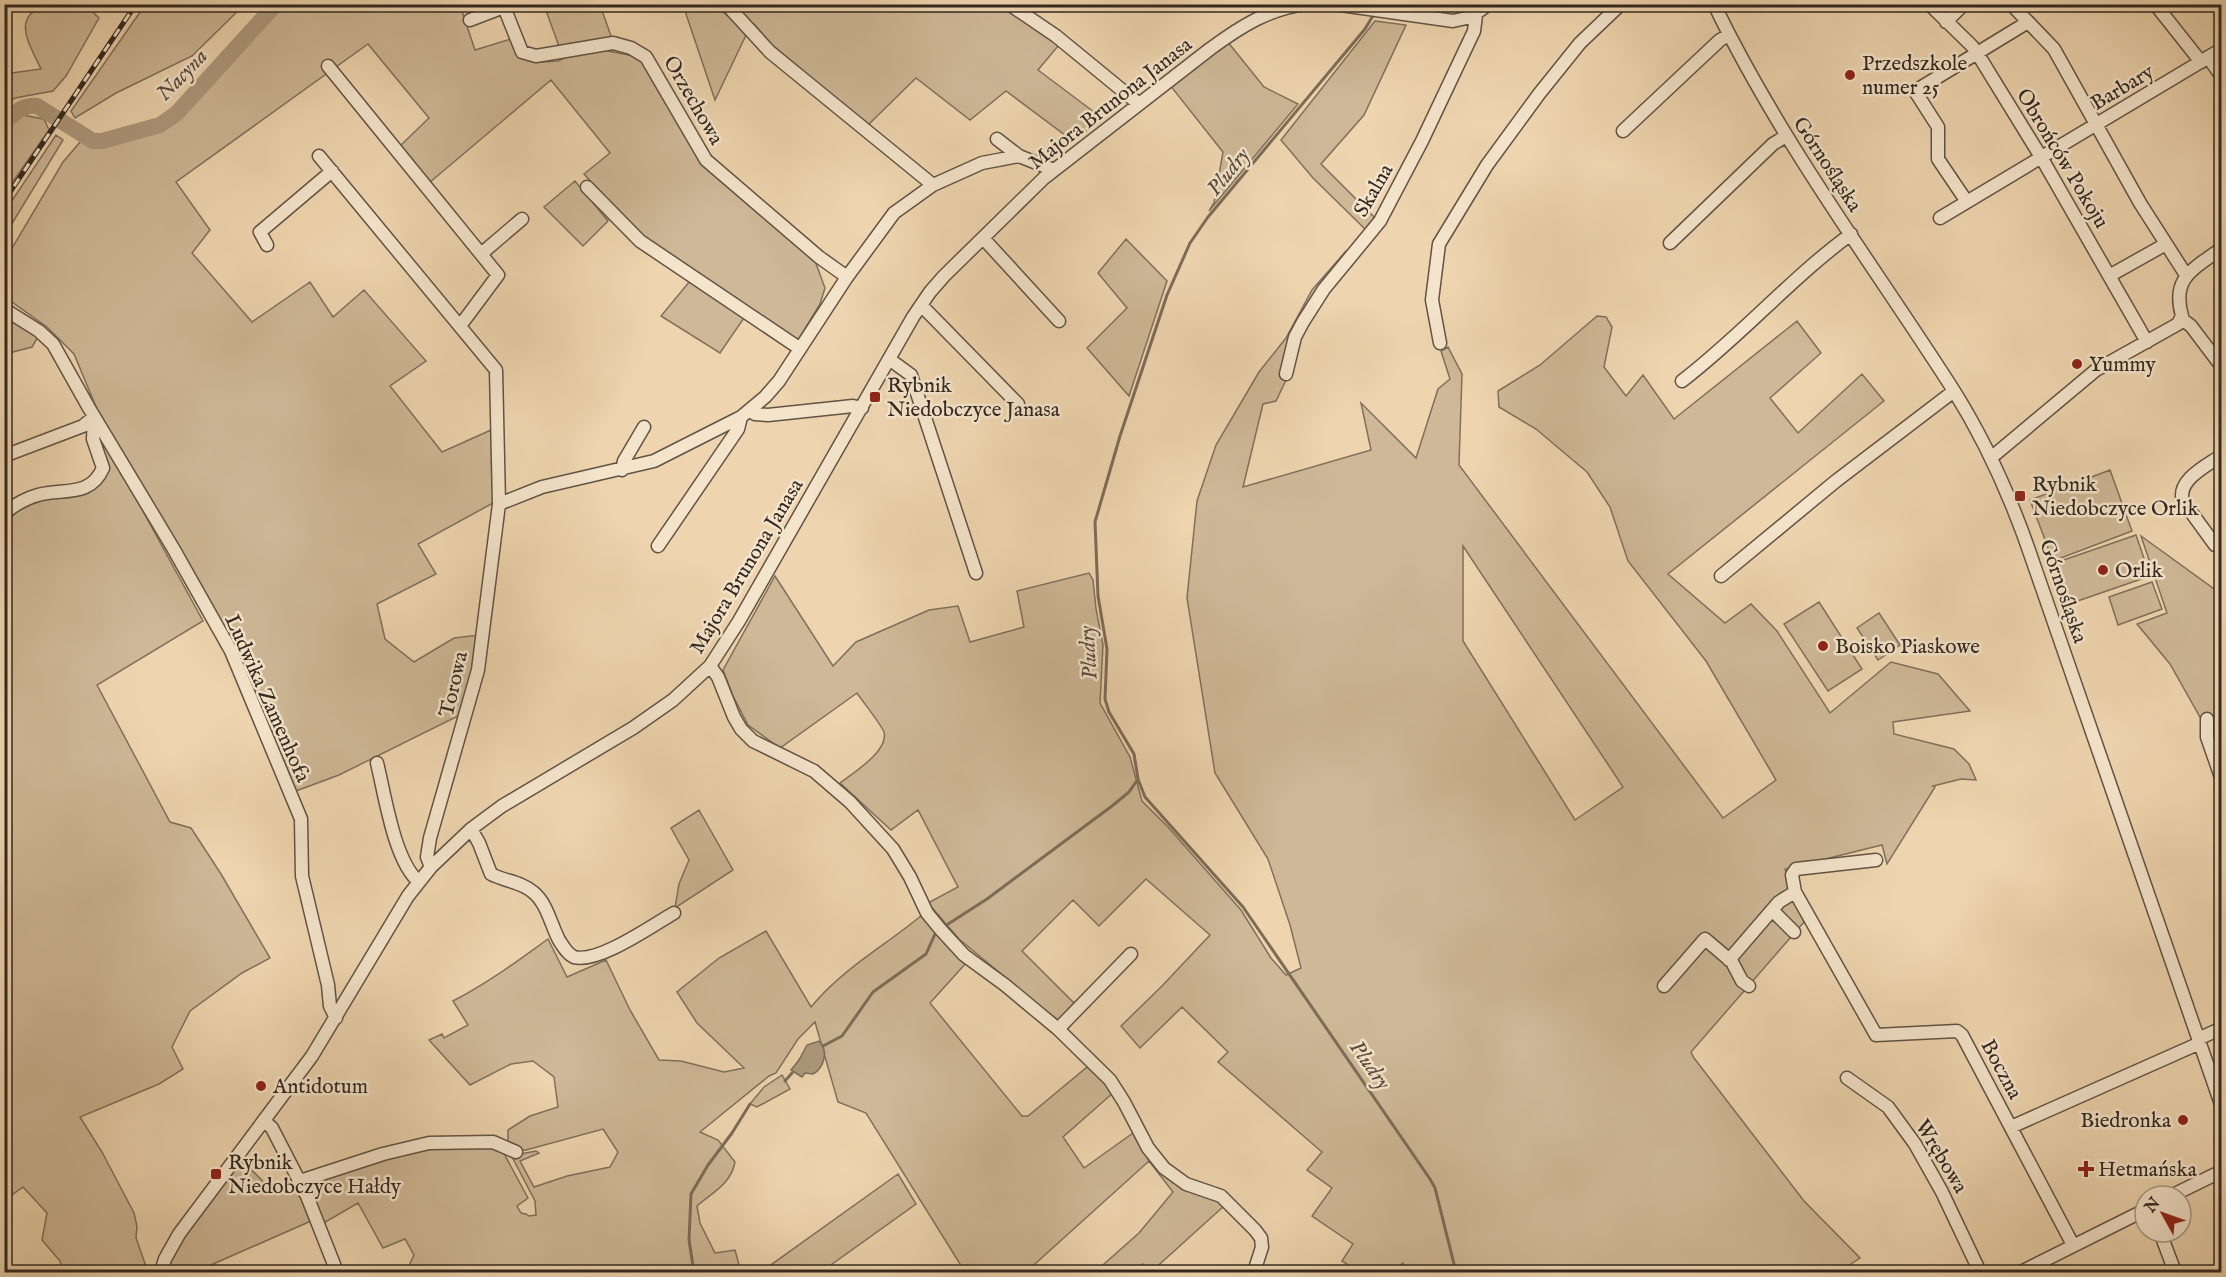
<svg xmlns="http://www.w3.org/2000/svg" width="2226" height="1277" font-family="'IM FELL English',serif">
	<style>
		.green { fill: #ceb897; stroke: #80705c; stroke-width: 1.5; fill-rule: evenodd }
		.water { fill: #ae9a7e; stroke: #7d6c58; stroke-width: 1.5 }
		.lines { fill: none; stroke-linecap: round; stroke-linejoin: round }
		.stream { stroke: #7d6c58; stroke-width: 3 }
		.river { stroke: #ae9a7e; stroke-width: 16 }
		.minor-casing { stroke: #625344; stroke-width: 15 }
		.minor { stroke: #f4e4cb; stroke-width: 12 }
		.rail-casing { stroke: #332820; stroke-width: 5 }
		.rail { stroke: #f4e4cb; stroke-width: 3; stroke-dasharray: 9; stroke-linecap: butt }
		.poi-dot { fill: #8f2418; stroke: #f4e4cb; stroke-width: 2 }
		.labels { text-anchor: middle; stroke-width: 5; stroke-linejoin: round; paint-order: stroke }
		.poi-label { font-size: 21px; fill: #332820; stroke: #f4e4cb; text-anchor: start }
		.street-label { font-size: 21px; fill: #332820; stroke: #f4e4cb }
		.water-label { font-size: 22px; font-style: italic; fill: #584a3c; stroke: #f4e4cb }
	</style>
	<rect width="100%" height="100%" fill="#eed5af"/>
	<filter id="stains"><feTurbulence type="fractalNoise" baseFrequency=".00333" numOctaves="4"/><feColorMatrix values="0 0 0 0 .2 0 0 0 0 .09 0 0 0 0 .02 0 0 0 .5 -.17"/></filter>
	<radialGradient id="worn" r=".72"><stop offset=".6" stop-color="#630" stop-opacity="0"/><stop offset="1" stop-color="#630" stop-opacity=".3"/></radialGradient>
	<path class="green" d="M281 4 460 5 475 50 511 39 526 58 541 62 558 61 579 51 606 48 608 51 634 56 645 61 702 161 815 261 825 288 820 304 798 340 640 235 584 174 610 153 551 80 429 183 400 146 429 118 368 44 176 182 210 230 192 253 252 322 310 282 333 317 364 290 426 361 390 386 442 452 491 430 493 503 418 544 436 574 377 604 385 639 414 662 454 638 479 635 462 714 339 775 296 791 241 656 99 414 74 354 47 327 5 297V260L63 162 81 141 94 146 114 142 161 129 177 118Z
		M48 5H85L99 18 66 76 53 91 15 98 5 105V74L41 69C30 45 9 15 48 5Z
		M145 5H244L192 56 116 93 75 118 71 111Z
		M544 5H600L612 39 560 49Z
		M683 5H719L721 10 747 33 715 100Z
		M729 5H1001L1059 45 1038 70 1102 118 1073 141 1006 91 970 120 916 78 868 125 770 43 755 25Z
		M1375 21 1406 25 1364 115 1321 164 1377 220 1365 229 1313 178 1281 140Z
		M1227 41 1264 87 1298 104 1209 211 1214 203 1223 152 1169 84Z
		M22 115 44 119 49 130 5 193V128Z
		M56 135 63 140 5 235V211Z
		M575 181 608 221 583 246 544 207Z
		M1126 239 1167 281 1129 396 1087 348 1127 308 1098 273Z
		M1346 251 1349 253 1315 296 1286 380 1276 401 1263 404 1243 487 1371 450 1361 403 1416 458 1438 389 1450 379 1441 351 1448 347 1462 374 1459 465 1723 818 1776 780 1706 661 1628 561 1610 507 1587 472 1536 429 1499 407 1498 391 1540 365 1597 316 1606 317 1612 327 1604 367 1626 396 1643 375 1674 419 1797 321 1821 353 1770 398 1798 433 1862 374 1884 401 1668 574 1725 623 1751 604 1777 631 1830 713 1891 662 1938 674 1970 711 1893 722 1894 734 1954 749 1969 764 1976 780 1961 779 1933 786 1935 787 1887 864 1882 845 1785 869 1804 922 1691 1052 1694 1058 1804 1201 1860 1258 1839 1272H1408L1403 1263 1391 1272H1359L1342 1261 1353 1244 1312 1216 1332 1188 1307 1170 1322 1152 1218 1062 1228 1052 1182 1007 1140 1048 1121 1026 1162 986 1210 935 1146 879 1099 926 1073 900 1022 951 1076 1005 1058 1021 959 939 928 903 958 887 918 810 891 830 840 783C853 773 889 751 884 732 881 724 863 702 857 693L780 748 748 725 733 696 723 670 775 576 833 666 856 642 929 610 958 606 970 642 1024 627 1017 591 1089 573 1093 580 1096 609 1103 645 1100 703 1130 757 1142 801 1168 827 1241 910 1271 958 1286 975 1301 968 1290 925 1268 859 1215 773 1187 598 1197 501 1216 445 1259 372 1286 338 1312 290ZM1463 546 1623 787 1575 820 1463 641Z
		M690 281 746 315 720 353 661 316Z
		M4 313 39 335 32 347 9 353 5 357Z
		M96 432 102 436 203 621 97 685 170 822 191 828 221 874 270 958 242 973 190 1011 172 1047 183 1069 159 1084 80 1117 102 1152 134 1213 137 1226 136 1238 148 1272H63L60 1261 42 1240 47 1213 23 1187 5 1200 4 559C12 547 3 535 8 523 17 500 82 484 105 477Z
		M2110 470 2132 531 2053 561 2030 500Z
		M2136 535 2150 576 2069 604 2055 563Z
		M2141 536 2221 594V775L2201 719 2170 664 2137 624 2167 613Z
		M2152 582 2162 609 2118 625 2109 597Z
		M1819 602 1862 669 1828 691 1784 624Z
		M1879 613 1900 645 1878 660 1857 628Z
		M699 810 733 870 675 908 679 884 689 860 671 828Z
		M922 915 967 962 930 1003 1022 1116H1028L1086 1068 1092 1066 1113 1093 1063 1137 1084 1168 1133 1133 1149 1161 1218 1197 1224 1206 1151 1272 1143 1264 1133 1272H1095L1139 1233 1173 1192 1149 1161 1026 1272H965L866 1113 838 1102 815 1022 798 1039 776 1073 769 1076 700 1132 718 1140 735 1162C731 1184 713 1192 697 1206L700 1223 715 1253 735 1250 741 1272H426L425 1271 406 1272 414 1255 405 1239 383 1248 358 1203 322 1224 307 1187 308 1183 425 1148H501L528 1198 517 1206 521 1213 526 1214 529 1216 536 1215 535 1201 510 1153 515 1155 536 1151 539 1153 520 1161 534 1187 567 1176 610 1167 618 1152 603 1129 526 1150H521L508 1142V1130L530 1116 558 1107 554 1077 533 1061 511 1064 470 1085 429 1040 442 1034 444 1038 468 1025 453 1001C488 983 516 962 548 939L567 977 606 960 630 1010 659 1060 681 1061 724 1072 744 1068 697 1023 677 992 719 958 766 931 811 1007C842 969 885 946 922 915Z
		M782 1075 790 1089 757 1107 750 1104 764 1087Z
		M241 1162C266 1177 262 1195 297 1191L300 1193 299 1196H305L311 1221 195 1272H167C176 1238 218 1193 241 1162Z
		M898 1174 916 1204 821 1272H761Z"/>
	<path class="water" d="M819 1041C829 1051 824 1068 813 1074L805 1073 802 1077 791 1070 799 1060 807 1045Z"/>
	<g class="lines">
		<path class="stream" d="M1374 14 1365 29 1208 217 1190 243 1167 295 1120 436 1095 522 1098 596 1107 649 1105 699 1109 712 1134 754 1138 779 1145 797 1243 907 1430 1179 1435 1188 1456 1272
			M945 926 987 899 1112 806 1129 792 1138 779
			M823 1046 842 1036 873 992 926 954 936 932
			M785 1081 792 1073
			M694 1272 689 1240 691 1194 708 1165 732 1133 750 1104"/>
		<path class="river" d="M4 122C15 113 23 104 37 106L93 141H102L160 125 177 113 276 4"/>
		<g class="minor-casing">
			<path id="minor" d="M726 4 770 52 933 185
				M1009 4 1056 36 1139 104
				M1334 4 1453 21 1471 17 1489 4
				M1714 4C1780 141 1872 263 1954 391 1989 447 2013 502 2034 565L2222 1107
				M1929 4 1972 46 1982 61 2041 157 2147 342
				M2011 4 2054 49 2140 203 2186 275
				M2155 4 2201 62
				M470 20 504 7 522 52 536 56 613 43 631 48 646 57 706 160 819 257 847 277
				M1946 22 1964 4
				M2208 57 2222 77
				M328 66 498 275 460 326
				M1623 131 1720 40 1729 35
				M997 139 1019 156
				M319 156 496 370 499 504 478 670 430 838 427 857 431 867
				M587 187 640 241 799 348
				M1967 202 1938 159V127L1915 91 2028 22
				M1940 218 2222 49
				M983 238 1059 321
				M1670 243 1773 144 1786 136
				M267 245 260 232 332 171
				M481 254 522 219
				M2109 276 2166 244
				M921 305 1018 404
				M4 309 39 331 53 344 89 408 173 548 231 651 301 819 302 876 328 985 330 1006 336 1018
				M2182 319 2191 326 2222 367
				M1440 343 1432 300 1439 244 1487 165 1539 94 1580 43 1621 4
				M889 359 911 375 976 573
				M1286 374 1295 337 1303 322 1324 289 1380 221 1422 141 1474 31 1476 15
				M1682 381C1741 336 1791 278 1851 234
				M750 411 755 414 768 415 853 406 862 408
				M2222 455C2208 465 2176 480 2183 501L2215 545 2222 541
				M4 456 83 426 94 417
				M1992 457 2096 370 2178 324 2182 316C2171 277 2194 269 2222 248
				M622 470 624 461 644 427
				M499 504 542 487 654 461 741 417 765 397 779 381 847 277 894 213 933 185 982 163 1019 156 1054 170
				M4 513C13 506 27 498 38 495 63 488 90 498 103 468L93 439 94 417
				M658 546 738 429 741 417
				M1721 576 1836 481 1954 391
				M710 666 718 677 734 717 741 729 753 741 814 771 850 802 893 849 910 877 927 913 941 930 964 955 1005 985 1058 1029 1110 1080 1124 1102 1148 1148 1164 1168 1186 1184 1221 1196 1255 1230 1261 1238 1262 1247 1254 1272
				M2207 719V737L2222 780
				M377 763C385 795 394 861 419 882
				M471 829 479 843 491 874C504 881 522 882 533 892 547 903 551 925 559 940 563 946 567 954 574 957 598 964 653 925 674 913
				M1876 860 1796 869 1792 875 1795 892 1876 1035 1957 1031 1962 1035 2073 1245
				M1772 910 1794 932
				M1729 960 1779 902 1795 892
				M1664 986 1705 939 1732 962 1742 981 1749 986
				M1058 1029 1131 954
				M2198 1039 2222 1028
				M1847 1078 1888 1107 1915 1144 1942 1192 1980 1272
				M264 1121 272 1128 307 1196 337 1272
				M2011 1127 2200 1043
				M300 1181 383 1154 429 1143 493 1142 516 1152
				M2171 1196 2222 1171
				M2160 1232 2175 1272
				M161 1272 165 1259 179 1234 312 1056 408 896 431 867 471 829 502 806 633 728 673 700 710 666 739 621 913 317 930 292 944 276 1044 178 1210 49C1240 27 1269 8 1307 4
				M2021 1272 2145 1210"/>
		</g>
		<use href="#minor" class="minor"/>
		<g class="rail-casing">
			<path id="rail" d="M4 201 136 4"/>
		</g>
		<use href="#rail" class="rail"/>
	</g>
	<g class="poi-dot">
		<circle cx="1850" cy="75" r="6"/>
		<circle cx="2077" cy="364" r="6"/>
		<rect x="869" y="391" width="12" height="12" rx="3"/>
		<rect x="2014" y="490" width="12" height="12" rx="3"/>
		<circle cx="2103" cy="570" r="6"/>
		<circle cx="1823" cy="646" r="6"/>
		<circle cx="261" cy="1086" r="6"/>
		<circle cx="2183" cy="1120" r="6"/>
		<path d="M2083 1160h6v6h6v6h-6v6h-6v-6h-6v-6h6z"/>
		<rect x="210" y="1168" width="12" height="12" rx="3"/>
	</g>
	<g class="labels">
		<g class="poi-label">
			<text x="1862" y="70">Przedszkole<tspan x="1862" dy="24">numer 25</tspan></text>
			<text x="2089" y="371">Yummy</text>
			<text x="887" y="392">Rybnik<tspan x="887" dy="24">Niedobczyce Janasa</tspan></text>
			<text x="2032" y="491">Rybnik<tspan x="2032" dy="24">Niedobczyce Orlik</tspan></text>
			<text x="2115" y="577">Orlik</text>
			<text x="1835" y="653">Boisko Piaskowe</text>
			<text x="273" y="1093">Antidotum</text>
			<text x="2171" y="1127" text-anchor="end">Biedronka</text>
			<text x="228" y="1169">Rybnik<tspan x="228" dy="24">Niedobczyce Hałdy</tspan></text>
			<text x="2098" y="1176">Hetmańska</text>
		</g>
		<g class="street-label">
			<text transform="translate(2122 87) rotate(-31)" y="7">Barbary</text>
			<text transform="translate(694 100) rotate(60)" y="7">Orzechowa</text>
			<text transform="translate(1110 103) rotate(-38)" y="7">Majora Brunona Janasa</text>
			<text transform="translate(2063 158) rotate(59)" y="7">Obrońców Pokoju</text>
			<text transform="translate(1828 164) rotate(57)" y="7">Górnośląska</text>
			<text transform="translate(1373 190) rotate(-60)" y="7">Skalna</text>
			<text transform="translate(746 566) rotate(-59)" y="7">Majora Brunona Janasa</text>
			<text transform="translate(2064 591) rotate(71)" y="7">Górnośląska</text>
			<text transform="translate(453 684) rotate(-77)" y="7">Torowa</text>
			<text transform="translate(268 698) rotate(66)" y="7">Ludwika Zamenhofa</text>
			<text transform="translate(2002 1069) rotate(62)" y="7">Boczna</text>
			<text transform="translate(1942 1156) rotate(59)" y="7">Wrębowa</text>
		</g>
		<g class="water-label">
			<text transform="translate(181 74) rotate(-46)" y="8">Nacyna</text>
			<text transform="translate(1227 171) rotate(-51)" y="8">Pludry</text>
			<text transform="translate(1087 653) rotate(-94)" y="8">Pludry</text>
			<text transform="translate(1371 1064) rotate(55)" y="8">Pludry</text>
		</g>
	</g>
	<rect width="2226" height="1277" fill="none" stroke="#eed5af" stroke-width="24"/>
	<rect x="6" y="6" width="2214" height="1265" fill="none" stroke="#332820" stroke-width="3"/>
	<rect x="12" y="12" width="2202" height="1253" fill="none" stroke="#332820" stroke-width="1.5"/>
	<g transform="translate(2163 1214) rotate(310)"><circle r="28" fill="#f4e4cb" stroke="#a79987" stroke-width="1.5"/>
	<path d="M0-4.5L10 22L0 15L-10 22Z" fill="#8f2418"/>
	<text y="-9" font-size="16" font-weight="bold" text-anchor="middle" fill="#332820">N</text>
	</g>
	<rect width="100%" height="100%" filter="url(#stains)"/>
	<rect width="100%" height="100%" fill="url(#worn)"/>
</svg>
